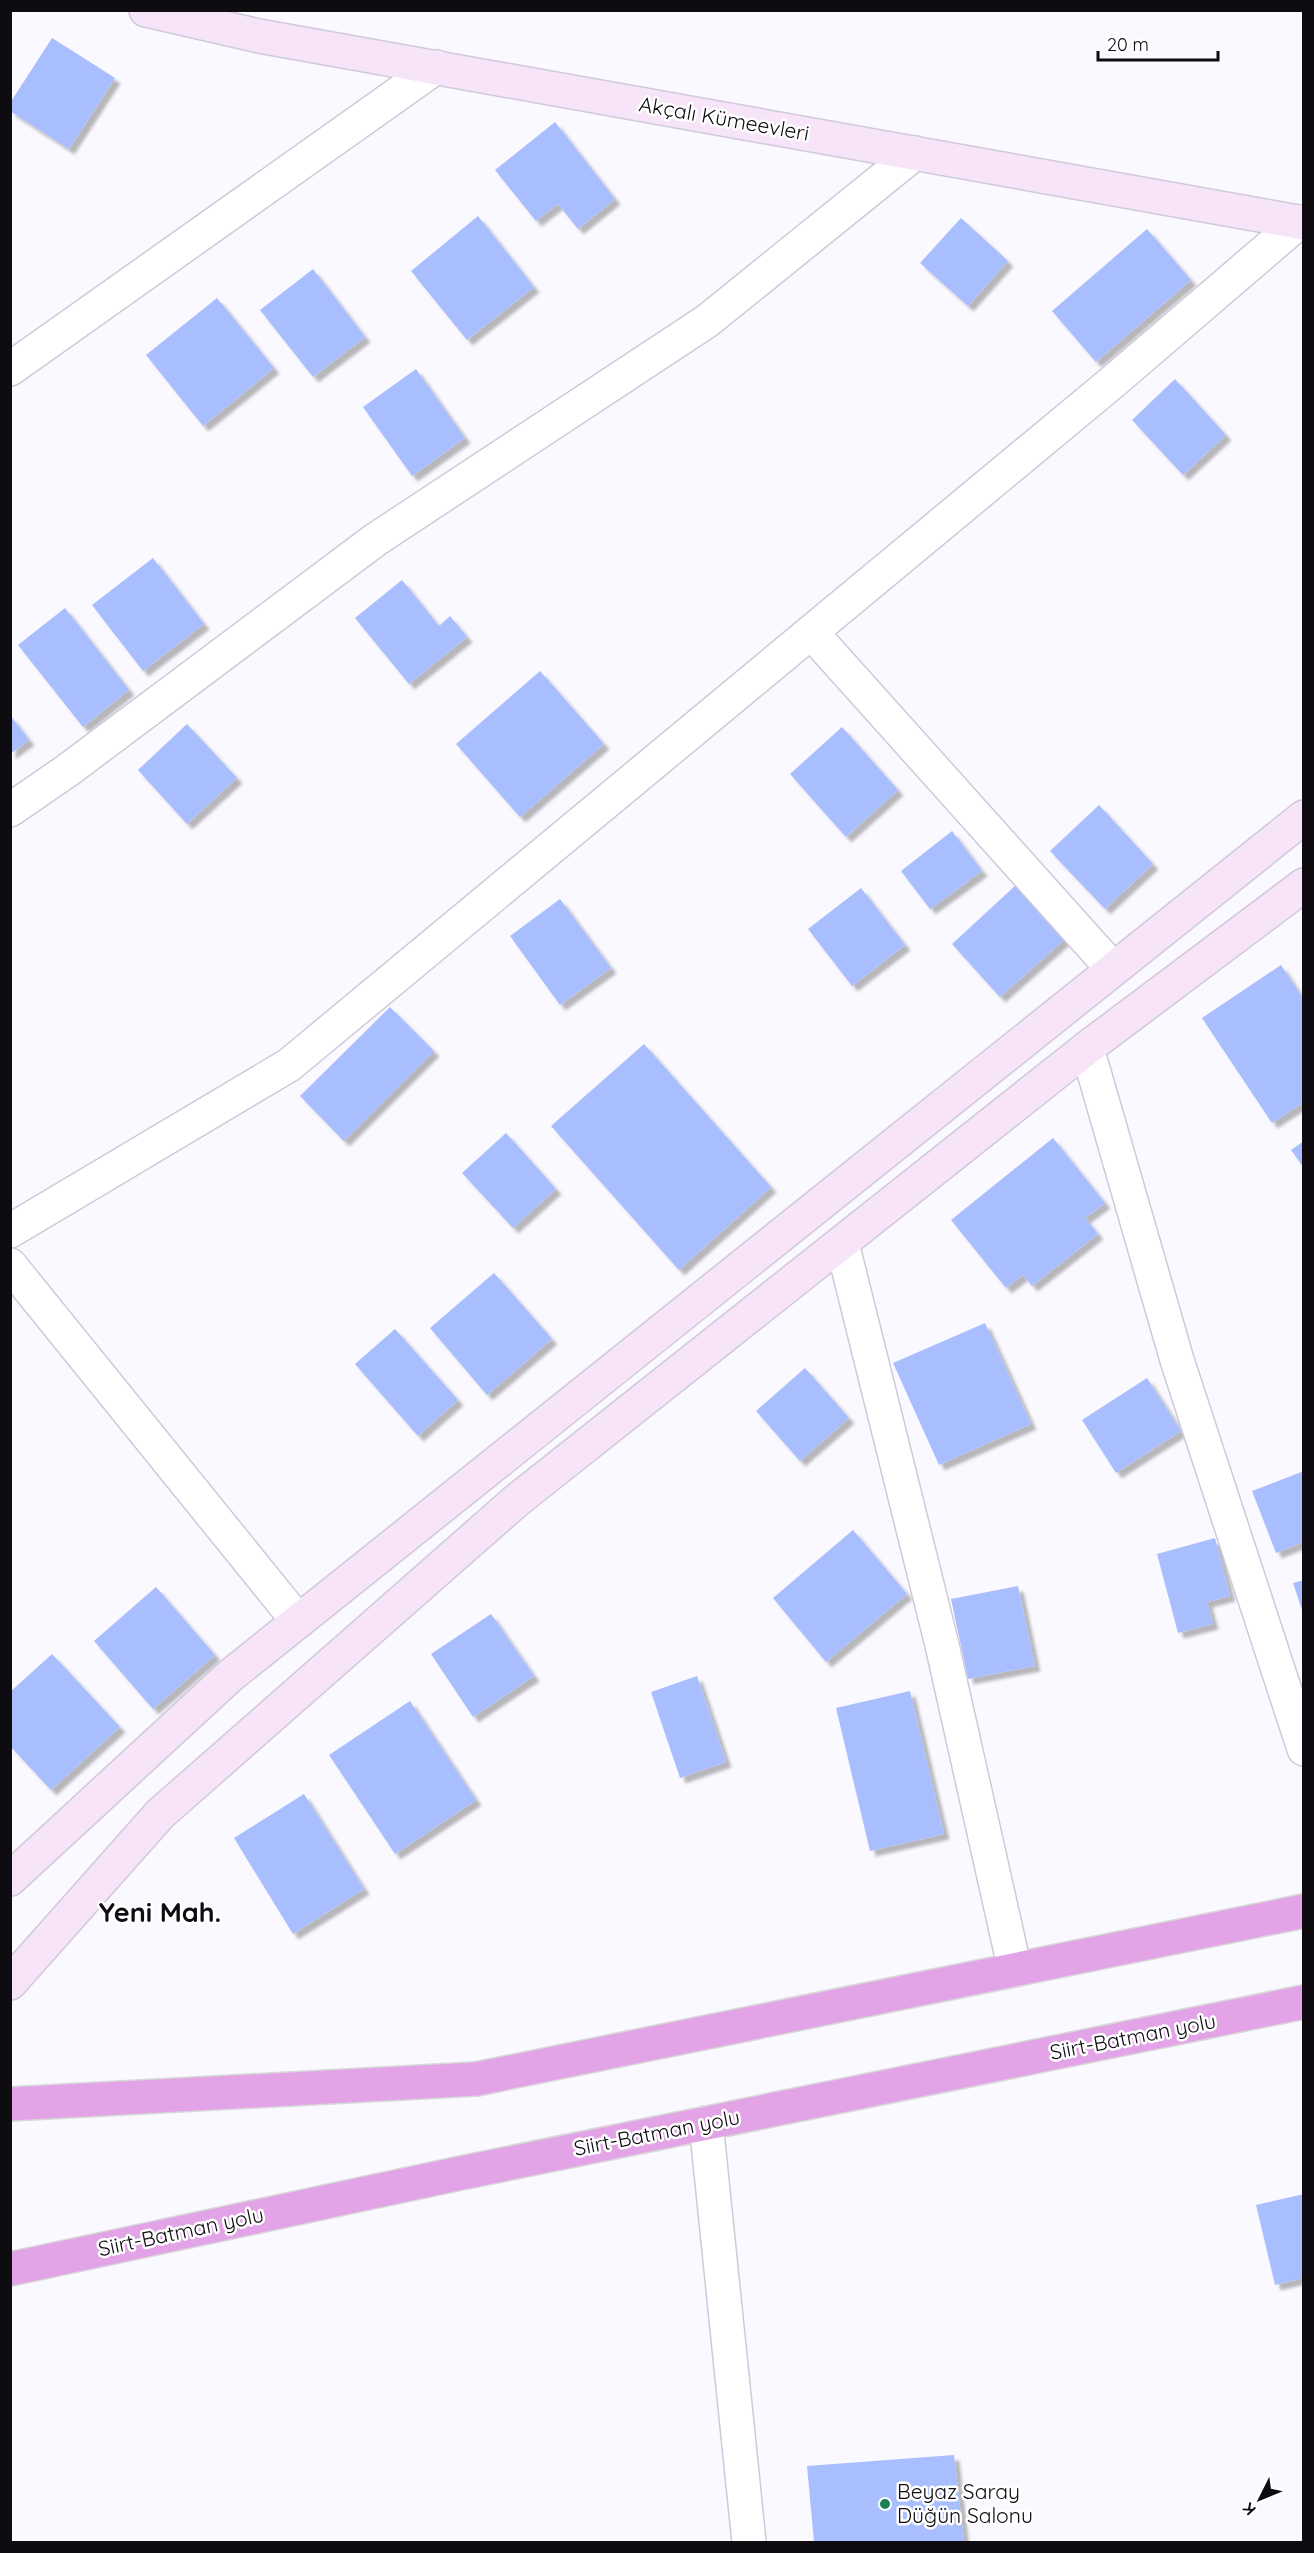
<svg xmlns="http://www.w3.org/2000/svg" width="1314" height="2553" font-family="Quicksand,sans-serif">
	<style>
		.building { fill: #a9beff; filter: url(#shadow) }
		.lines { fill: none; stroke-linecap: round; stroke-linejoin: round }
		.street-casing { stroke: #cecad9; stroke-width: 36 }
		.secondary-casing { stroke: #cecad9; stroke-width: 36 }
		.highway-casing { stroke: #d8d8d9; stroke-width: 36 }
		.street { stroke: #fff; stroke-width: 33 }
		.secondary { stroke: #f7e4f8; stroke-width: 33 }
		.highway { stroke: #e3a4e7; stroke-width: 33 }
		.poi-dot { fill: #1b8059; stroke: #fff; stroke-width: 2 }
		.labels { text-anchor: middle; stroke-width: 5; stroke-linejoin: round; paint-order: stroke }
		.street-label { font-size: 21px; fill: #0e0c11; stroke: #fff }
		.poi-label { font-size: 21px; fill: #0e0c11; stroke: #fff; text-anchor: start }
		.district-label { font-size: 27px; font-weight: bold; fill: #0e0c11; stroke: #fff }
	</style>
	<defs>
		<filter id="shadow"><feDropShadow dx="5.5" dy="5.5" stdDeviation="1.5" flood-color="#0004"/></filter>
	</defs>
	<rect width="100%" height="100%" fill="#faf9ff"/>
	<path class="building" d="M52 38 115 78 69 149 10 111V103Z
		M555 122 615 199 578 229 558 204 536 221 495 170Z
		M478 216 534 287 467 340 411 271Z
		M961 218 1008 261 968 306 920 263Z
		M1147 229 1191 280 1096 362 1052 311Z
		M313 269 365 337 313 377 260 310Z
		M217 298 274 368 203 426 146 355Z
		M416 369 465 438 412 476 363 407Z
		M1175 379 1226 435 1183 475 1132 420Z
		M153 558 204 624 143 671 92 605Z
		M402 580 439 626 450 616 467 637 409 684 355 618Z
		M65 608 129 690 83 727 18 645Z
		M540 671 604 744 520 817 456 744Z
		M10 715 29 740 10 754Z
		M187 724 237 778 187 824 138 770Z
		M842 727 898 790 846 837 790 774Z
		M1099 805 1153 864 1105 909 1050 851Z
		M952 831 982 871 930 909 901 871Z
		M1016 885 1065 939 1000 997 952 944Z
		M861 888 905 945 852 986 808 929Z
		M560 899 611 968 560 1005 510 936Z
		M1281 965 1304 1000V1102L1272 1123 1202 1018Z
		M390 1007 434 1051 344 1141 300 1096Z
		M644 1044 771 1187 679 1270 551 1126Z
		M506 1133 556 1189 513 1228 462 1173Z
		M1053 1138 1105 1203 1085 1218 1098 1234 1032 1286 1023 1275 1006 1288 951 1220Z
		M1304 1141V1168L1291 1150Z
		M494 1273 552 1339 487 1395 430 1328Z
		M985 1323 1031 1424 939 1465 893 1363Z
		M395 1329 458 1400 418 1436 355 1364Z
		M805 1368 849 1418 800 1461 756 1411Z
		M1147 1378 1181 1431 1116 1473 1082 1420Z
		M1304 1471V1542L1276 1553 1252 1491Z
		M853 1530 907 1594 826 1662 773 1598Z
		M1215 1538 1230 1596 1207 1602 1213 1624 1178 1633 1157 1554Z
		M1304 1580V1612L1303 1613 1293 1583Z
		M1018 1586 1035 1666 968 1679 951 1599Z
		M156 1587 215 1655 153 1709 94 1641Z
		M491 1614 534 1676 473 1717 431 1654Z
		M52 1654 120 1727 51 1790 10 1746V1692Z
		M697 1676 726 1762 680 1778 651 1692Z
		M910 1691 944 1834 870 1851 836 1708Z
		M410 1701 476 1800 395 1854 329 1755Z
		M304 1794 364 1889 293 1934 234 1838Z
		M1304 2194V2278L1275 2285 1256 2205Z
		M954 2455 964 2542H814L807 2466Z"/>
	<g class="lines">
		<g class="street-casing">
			<path id="street" d="M10 369 436 67
				M811 632 1113 969
				M10 810 68 770 375 540 707 321 915 153
				M1087 1048 1177 1360 1304 1749
				M10 1231 289 1065 1115 380 1299 222
				M842 1243 942 1645 1015 1970
				M10 1265 298 1621
				M706 2123 749 2542"/>
		</g>
		<g class="secondary-casing">
			<path id="secondary" d="M146 10 259 36 1304 223
				M10 1879 231 1675 1304 817
				M10 1983 160 1814 516 1501 1087 1048 1304 885"/>
		</g>
		<g class="highway-casing">
			<path id="highway" d="M10 2104 476 2079 1304 1911
				M10 2269 461 2173 1304 2002"/>
		</g>
		<use href="#street" class="street"/>
		<use href="#secondary" class="secondary"/>
		<use href="#highway" class="highway"/>
	</g>
	<circle class="poi-dot" cx="885" cy="2504" r="6"/>
	<g class="labels">
		<g class="street-label">
			<text transform="translate(724 119) rotate(10)" y="7">Akçalı Kümeevleri</text>
			<text transform="translate(1133 2037) rotate(-11)" y="7">Siirt-Batman yolu</text>
			<text transform="translate(657 2133) rotate(-11)" y="7">Siirt-Batman yolu</text>
			<text transform="translate(181 2232) rotate(-12)" y="7">Siirt-Batman yolu</text>
		</g>
		<g class="poi-label">
			<text x="897" y="2499">Beyaz Saray<tspan x="897" dy="24">Düğün Salonu</tspan></text>
		</g>
		<g class="district-label">
			<text x="160" y="1922">Yeni Mah.</text>
		</g>
	</g>
	<rect width="1314" height="2553" fill="none" stroke="#0e0c11" stroke-width="24"/>
	<g transform="translate(1260 2499) rotate(227)" stroke="#ffffff" stroke-width="4.5" paint-order="stroke">
	<path d="M0-4.5L10 22L0 15L-10 22Z" fill="#0e0c11"/>
	<text y="-9" font-size="16" font-weight="bold" text-anchor="middle" fill="#0e0c11">K</text>
	</g>
	<path d="M1098 51v9h120v-9" fill="none" stroke="#0e0c11" stroke-width="3"/>
	<text x="1107" y="51" font-size="18" fill="#0e0c11" stroke="#ffffff" stroke-width="4.5" paint-order="stroke">20 m</text>
</svg>
